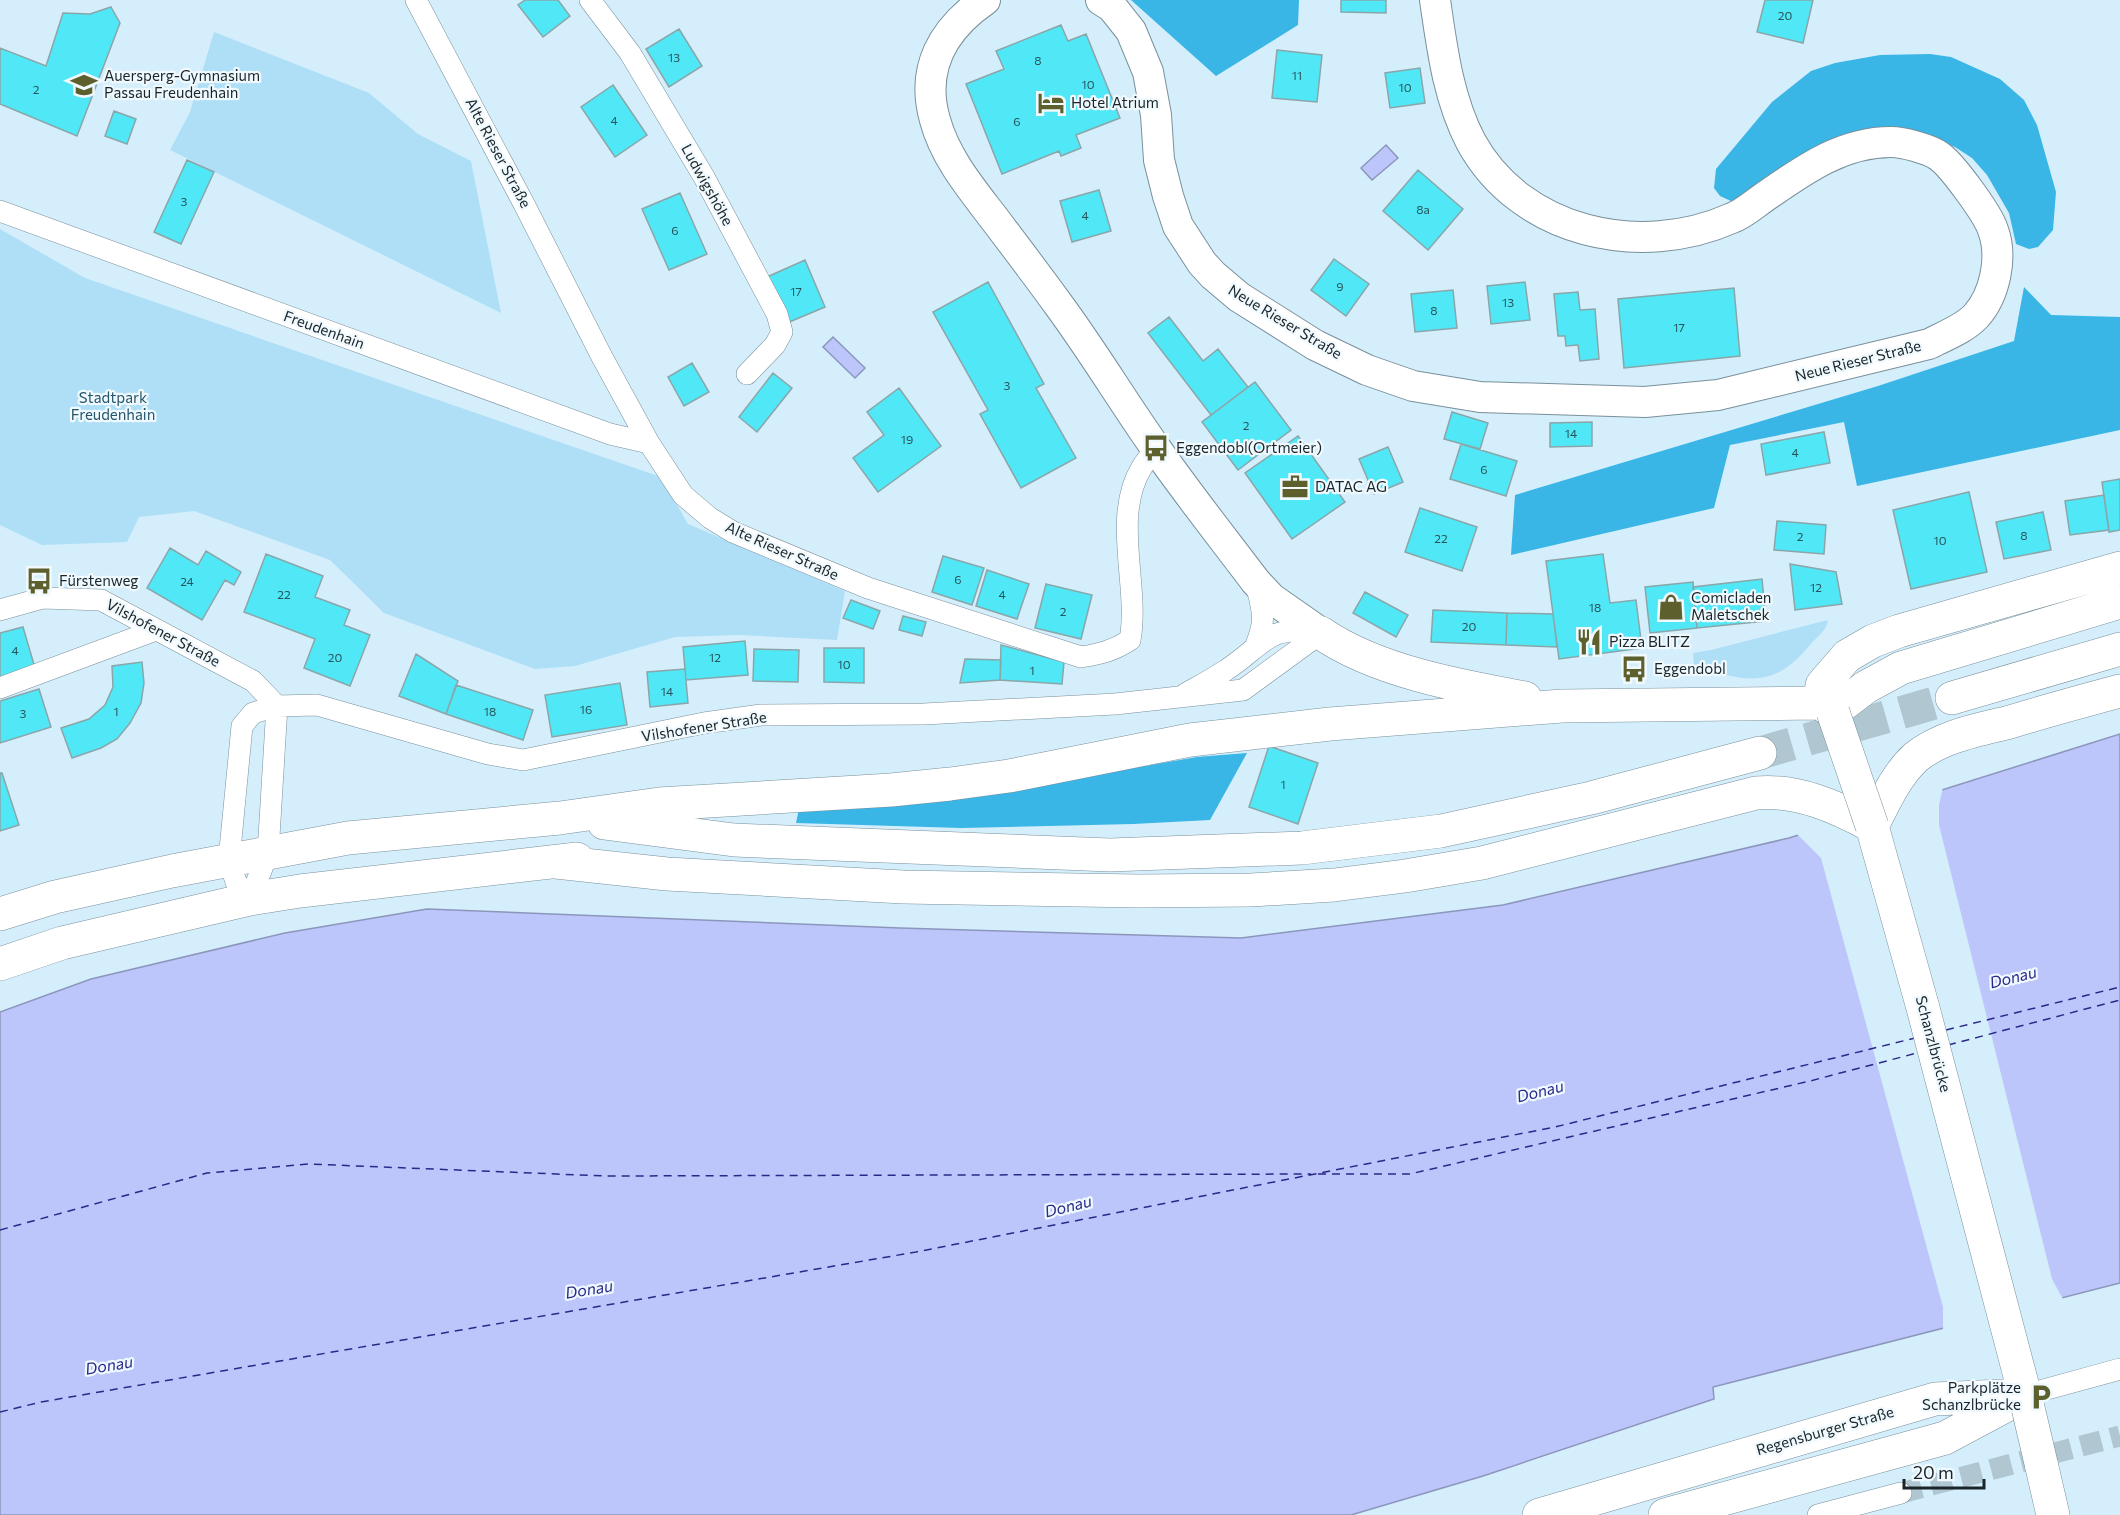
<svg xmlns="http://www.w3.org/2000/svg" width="2120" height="1515" font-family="Commissioner,sans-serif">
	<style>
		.green { fill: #aedff7 }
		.forest { fill: #39b5e6 }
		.water { fill: #bcc6fb; stroke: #8c96bc; stroke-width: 1.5 }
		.pier { fill: #d5eefb }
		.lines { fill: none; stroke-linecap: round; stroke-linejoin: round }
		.ferry { stroke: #2b288a; stroke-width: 1.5; stroke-dasharray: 8 6; stroke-linecap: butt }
		.building { fill: #50e7f7; stroke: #8aa6a9; stroke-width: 1.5 }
		.street-tunnel { stroke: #b0c6d1; stroke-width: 21; stroke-dasharray: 21 10; stroke-linecap: butt }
		.primary-tunnel { stroke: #b0c6d1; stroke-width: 33; stroke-dasharray: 33 16; stroke-linecap: butt }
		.street-casing { stroke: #79909b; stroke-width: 22 }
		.secondary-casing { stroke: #79909b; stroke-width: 32 }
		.primary-casing { stroke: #79909b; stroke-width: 34 }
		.street { stroke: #fff; stroke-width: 21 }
		.secondary { stroke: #fff; stroke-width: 30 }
		.primary { stroke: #fff; stroke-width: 33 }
		.primary-bridge-casing { stroke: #79909b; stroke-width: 34; stroke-linecap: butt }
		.primary-bridge { stroke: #fff; stroke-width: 33 }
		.labels { text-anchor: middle; stroke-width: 4.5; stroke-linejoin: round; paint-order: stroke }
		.number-label { font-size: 12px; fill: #28565c }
		.poi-label { font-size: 15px; fill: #1b2529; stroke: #eff9fe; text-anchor: start }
		.street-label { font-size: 15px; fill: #1b2529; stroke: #eff9fe }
		.park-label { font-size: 15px; fill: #25556a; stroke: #eff9fe }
		.water-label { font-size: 16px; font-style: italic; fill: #2b288a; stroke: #eff9fe }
	</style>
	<rect width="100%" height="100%" fill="#d5eefb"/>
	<path class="green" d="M214 32 369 93 418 134 471 161 501 313 170 150 190 112Z
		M0 229 85 278 661 477 688 524 845 591 837 640 740 635 675 637 575 666 535 669 384 613 330 560 194 511 139 517 127 542 42 545 0 525Z
		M1828 620C1827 631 1816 637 1809 646 1772 691 1745 680 1694 667L1693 653 1711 650Z"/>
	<path class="forest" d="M1131 0H1299L1298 25 1216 76Z
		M1930 54 1951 57 2000 79 2024 100 2037 125 2056 192 2053 230 2038 247 2029 249 2016 244 2009 213 1987 175 1972 158 1955 147 1919 133 1733 202 1720 196 1714 188 1716 169 1772 102 1811 71 1835 63 1880 55Z
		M2024 287 2051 315 2120 317V430L1857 486 1844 422 1730 445 1714 508 1511 555 1515 495 1878 386 2014 341Z
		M1247 753 1210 820 1133 824 961 828 796 823 799 809 983 794 1197 757Z"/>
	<path class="water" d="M1386 145 1398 158 1372 180 1361 168Z
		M833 337 865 368 855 378 823 347Z
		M2120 734V1283L1713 1387 1714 1399 1483 1476 1351 1515H0V1012L91 979 285 933 427 909 900 928 1241 938 1503 905 1789 838Z"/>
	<path class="pier" d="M1943 787 1939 805V825L2052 1279 2064 1301 1943 1331V1307L1821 858 1796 833Z"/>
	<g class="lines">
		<path class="ferry" d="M1946 1030 2120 987
			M1948 1045 2120 1000
			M1318 1174H1410L1810 1081 1917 1053
			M0 1230 207 1173 308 1164 606 1176 1311 1174
			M0 1412 41 1402 916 1252 1555 1127 1915 1038"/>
	</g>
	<path class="building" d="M525 0H558L570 16 543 37 518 5Z
		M1341 0H1386V13L1341 12Z
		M1765 0H1813L1803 43 1757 32Z
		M111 7 120 23 77 136 0 104V48L46 66 63 13 90 14Z
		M1061 25 1068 41 1086 34 1120 118 1076 135 1081 148 1061 156 1059 151 1002 174 966 84 1004 69 996 51Z
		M679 29 702 66 669 87 646 49Z
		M1277 50 1322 55 1317 102 1272 98Z
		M1420 68 1425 103 1390 108 1385 73Z
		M613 85 647 135 615 157 581 107Z
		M114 111 136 119 127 144 105 136Z
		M187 160 214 172 181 244 154 232Z
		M1418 170 1463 209 1428 250 1383 211Z
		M1099 190 1111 231 1072 242 1060 201Z
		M680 193 707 254 669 270 642 209Z
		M1334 259 1369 284 1346 316 1311 290Z
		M805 260 825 307 787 323 767 277Z
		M988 282 1044 384 1036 388 1076 458 1021 488 980 414 988 410 933 312Z
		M1525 282 1530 320 1491 324 1487 286Z
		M1734 288 1740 356 1624 368 1618 299Z
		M1453 290 1457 328 1415 332 1411 294Z
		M1578 292 1580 310 1595 309 1599 359 1580 361 1578 345 1566 346 1565 336H1558L1554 294Z
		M1169 317 1203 361 1218 349 1248 387 1211 415 1148 333Z
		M692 363 709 392 684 406 668 377Z
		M773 373 792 388 757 432 739 417Z
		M1255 382 1291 430 1238 470 1202 422Z
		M899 388 941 446 878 492 853 458 884 435 867 412Z
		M1452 412 1488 423 1480 449 1444 439Z
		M1592 422V446L1550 447V423Z
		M1824 432 1830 463 1766 475 1761 444Z
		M1298 436 1345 502 1292 539 1245 473Z
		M1461 444 1517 461 1506 496 1450 479Z
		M1388 447 1403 482 1374 494 1359 459Z
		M2120 479V530L2109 532 2102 482Z
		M1969 492 1987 572 1911 589 1893 510Z
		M2104 495 2109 530 2070 535 2065 501Z
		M1420 508 1477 527 1462 571 1405 552Z
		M2043 512 2051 550 2004 559 1996 522Z
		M1777 521 1826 525 1824 554 1774 550Z
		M170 548 198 565 206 551 241 572 234 585 225 580 202 620 147 588Z
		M266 554 323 576 315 597 350 610 344 625 370 635 350 686 304 668 315 639 244 612Z
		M1603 554 1610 603 1636 600 1642 648 1559 659 1546 561Z
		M943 556 984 568 972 605 932 592Z
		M1790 564 1836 572 1842 604 1795 610Z
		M987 570 1029 584 1017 619 976 606Z
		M1762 579 1766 621 1697 628 1693 587Z
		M1693 582 1697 628 1650 633 1645 587Z
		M1046 584 1092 595 1081 639 1035 628Z
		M1365 592 1408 615 1396 637 1353 613Z
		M851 600 880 611 873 629 843 618Z
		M1433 610 1507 613 1506 645 1431 642Z
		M1507 613 1553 614 1557 647 1506 645Z
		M903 616 926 622 922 636 899 630Z
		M23 627 35 668 0 678V633Z
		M745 641 748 675 686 680 683 647Z
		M1001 645 1064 662 1062 684 1000 680Z
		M824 648H864V683L824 682Z
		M754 649 799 650 798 682 753 681Z
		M416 654 458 681 446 714 399 696Z
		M965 659 1001 660 1000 680 960 683Z
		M142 662 144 683 141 703 130 723 117 739 101 748 72 758 61 728 89 719 105 705 113 687 112 666Z
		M685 669 688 703 650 707 647 672Z
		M620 683 627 725 552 737 545 695Z
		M456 685 533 710 523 740 446 714Z
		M39 689 51 727 0 743V701Z
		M1269 746 1318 763 1298 824 1249 807Z
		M0 773H2L19 825 0 831Z"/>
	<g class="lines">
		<path class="street-tunnel" d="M1901 1493 2120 1436"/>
		<path class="primary-tunnel" d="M1760 753 1952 698"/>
		<g class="street-casing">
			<path id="street" d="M416 0 525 206 602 357 649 443 683 495 710 518 733 532 868 588 1081 657C1100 654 1113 651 1130 640 1140 586 1111 517 1142 467 1146 460 1152 454 1156 448
				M590 0 630 53 704 177 777 314 782 332 775 345 747 374
				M0 211 610 434 649 443
				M1256 583C1262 610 1267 618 1256 645
				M0 610 43 598 101 600 253 681 277 706 268 853 250 899 236 882 229 860 242 726 253 713 277 706 317 705 488 754 523 760 704 723 761 715 924 714 1115 704 1243 690 1321 633
				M0 688 156 630
				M1185 694C1199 686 1213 679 1226 670 1262 647 1268 623 1317 633
				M2025 1395 2120 1369
				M1818 1515 1901 1493"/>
		</g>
		<g class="secondary-casing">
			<path id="secondary" d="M985 0C943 29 920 68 935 120 945 157 970 187 993 217 1015 246 1037 275 1058 304 1092 350 1122 400 1155 447 1187 493 1222 537 1256 582L1271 598 1321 633
				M1101 0 1112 7 1131 31 1148 72 1156 115 1159 160 1168 196 1178 226 1202 263 1213 275 1239 297 1315 345 1367 370 1413 386 1480 397 1645 402 1718 395 1929 344C1944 336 1964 329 1976 316 1995 295 2003 257 1993 230 1988 214 1952 165 1939 156 1929 149 1903 142 1891 142 1841 142 1802 171 1763 198 1753 205 1743 214 1732 218 1640 259 1521 233 1471 142 1448 98 1442 48 1435 0"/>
		</g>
		<g class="primary-casing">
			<path id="primary" d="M1321 633C1376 671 1459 686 1525 698
				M1952 698 2120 649
				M1820 703 1822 685 1847 656 1873 641 1899 631 2120 568
				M1820 703 1833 712 1866 687 1901 668 2120 602
				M604 823 734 840 1110 855 1302 848 1441 831 1591 798 1760 753
				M1872 826 1923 1008 2025 1395
				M1872 826C1884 803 1896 775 1916 757 1942 736 1978 730 2010 722 2046 711 2083 701 2120 691
				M556 862 667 874 903 887 1139 891 1251 890 1334 885 1405 876 1482 863 1756 793C1797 789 1837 807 1872 826
				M0 914 55 897 172 871 348 838 560 818 659 804 891 790 950 784 1009 776 1190 740 1330 724 1562 706 1820 703
				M0 964 62 943 250 899 300 891 577 859
				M2041 1463 2053 1515
				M1539 1515 1935 1399 2025 1395
				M1665 1515 1945 1438 2018 1399"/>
		</g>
		<use href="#street" class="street"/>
		<use href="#secondary" class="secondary"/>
		<use href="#primary" class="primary"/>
		<g class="primary-bridge-casing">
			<path id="primary-bridge" d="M1833 712 1872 826
				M2025 1395 2041 1463"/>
		</g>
		<use href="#primary-bridge" class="primary-bridge"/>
	</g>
	<defs>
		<g id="school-bare" transform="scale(2.07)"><path d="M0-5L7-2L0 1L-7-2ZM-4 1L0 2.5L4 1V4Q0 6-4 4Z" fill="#5d5f2c" stroke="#eff9fe" stroke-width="2.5" paint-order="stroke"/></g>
		<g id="hotel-bare" transform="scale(2.07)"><path d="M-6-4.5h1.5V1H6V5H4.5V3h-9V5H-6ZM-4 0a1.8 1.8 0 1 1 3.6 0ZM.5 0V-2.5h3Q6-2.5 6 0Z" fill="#5d5f2c" stroke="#eff9fe" stroke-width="2.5" paint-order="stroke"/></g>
		<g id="bus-bare" transform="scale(2.07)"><path d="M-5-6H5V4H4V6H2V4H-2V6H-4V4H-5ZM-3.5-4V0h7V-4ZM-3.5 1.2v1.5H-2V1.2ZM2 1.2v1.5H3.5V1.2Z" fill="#5d5f2c" stroke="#eff9fe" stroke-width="2.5" paint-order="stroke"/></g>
		<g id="office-bare" transform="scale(2.07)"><path d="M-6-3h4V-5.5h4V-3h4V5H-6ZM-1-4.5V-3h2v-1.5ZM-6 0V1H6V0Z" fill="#5d5f2c" stroke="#eff9fe" stroke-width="2.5" paint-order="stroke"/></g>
		<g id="shop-bare" transform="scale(2.07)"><path d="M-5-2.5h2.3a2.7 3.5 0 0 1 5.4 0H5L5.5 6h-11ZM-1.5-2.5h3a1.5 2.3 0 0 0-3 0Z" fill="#5d5f2c" stroke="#eff9fe" stroke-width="2.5" paint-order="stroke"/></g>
		<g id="restaurant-bare" transform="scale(2.07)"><path d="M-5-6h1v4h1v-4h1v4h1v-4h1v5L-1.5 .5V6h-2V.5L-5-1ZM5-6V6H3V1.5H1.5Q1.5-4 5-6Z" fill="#5d5f2c" stroke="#eff9fe" stroke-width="2.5" paint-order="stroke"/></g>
		<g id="parking-bare" transform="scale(2.07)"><path d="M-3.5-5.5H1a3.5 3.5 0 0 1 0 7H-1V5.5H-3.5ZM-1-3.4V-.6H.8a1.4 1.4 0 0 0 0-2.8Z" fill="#5d5f2c" stroke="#eff9fe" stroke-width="2.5" paint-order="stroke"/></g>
	</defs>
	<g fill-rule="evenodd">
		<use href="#school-bare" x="84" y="85"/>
		<use href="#hotel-bare" x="1051" y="103"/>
		<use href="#bus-bare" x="1156" y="448"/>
		<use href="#office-bare" x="1295" y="487"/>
		<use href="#bus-bare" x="39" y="581"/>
		<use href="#shop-bare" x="1671" y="607"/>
		<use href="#restaurant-bare" x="1589" y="642"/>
		<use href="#bus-bare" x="1634" y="669"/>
		<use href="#parking-bare" x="2041" y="1397"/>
	</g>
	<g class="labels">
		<g class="number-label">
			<text x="1785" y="20">20</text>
			<text x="674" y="62">13</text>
			<text x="1038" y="65">8</text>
			<text x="1297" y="80">11</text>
			<text x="1088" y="89">10</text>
			<text x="1405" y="92">10</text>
			<text x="36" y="94">2</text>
			<text x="614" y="125">4</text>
			<text x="1017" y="126">6</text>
			<text x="184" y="206">3</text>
			<text x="1423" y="214">8a</text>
			<text x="1085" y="220">4</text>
			<text x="675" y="235">6</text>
			<text x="1340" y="291">9</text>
			<text x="796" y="296">17</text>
			<text x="1508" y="307">13</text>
			<text x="1434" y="315">8</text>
			<text x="1679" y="332">17</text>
			<text x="1007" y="390">3</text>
			<text x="1246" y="430">2</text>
			<text x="1571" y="438">14</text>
			<text x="907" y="444">19</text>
			<text x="1795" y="457">4</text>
			<text x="1484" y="474">6</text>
			<text x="2024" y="540">8</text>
			<text x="1800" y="541">2</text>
			<text x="1441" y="543">22</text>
			<text x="1940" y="545">10</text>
			<text x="958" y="584">6</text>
			<text x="187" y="586">24</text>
			<text x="1816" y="592">12</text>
			<text x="284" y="599">22</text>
			<text x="1002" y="599">4</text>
			<text x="1595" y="612">18</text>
			<text x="1063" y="616">2</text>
			<text x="1469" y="631">20</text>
			<text x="15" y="655">4</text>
			<text x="335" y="662">20</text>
			<text x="715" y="662">12</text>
			<text x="844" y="669">10</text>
			<text x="1032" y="675">1</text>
			<text x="667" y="696">14</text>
			<text x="586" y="714">16</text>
			<text x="116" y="716">1</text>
			<text x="490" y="716">18</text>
			<text x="23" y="718">3</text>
			<text x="1283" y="789">1</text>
		</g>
		<g class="poi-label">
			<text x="104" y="81">Auersperg-Gymnasium<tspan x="104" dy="17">Passau Freudenhain</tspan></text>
			<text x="1071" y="108">Hotel Atrium</text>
			<text x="1176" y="453">Eggendobl(Ortmeier)</text>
			<text x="1315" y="492">DATAC AG</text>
			<text x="59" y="586">Fürstenweg</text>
			<text x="1691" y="603">Comicladen<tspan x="1691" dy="17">Maletschek</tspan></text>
			<text x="1609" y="647">Pizza BLITZ</text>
			<text x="1654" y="674">Eggendobl</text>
			<text x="2021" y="1393" text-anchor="end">Parkplätze<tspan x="2021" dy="17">Schanzlbrücke</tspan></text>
		</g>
		<g class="street-label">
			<text transform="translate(498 153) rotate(62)" y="5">Alte Rieser Straße</text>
			<text transform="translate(707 185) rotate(61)" y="5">Ludwigshöhe</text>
			<text transform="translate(1285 322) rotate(31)" y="5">Neue Rieser Straße</text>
			<text transform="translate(324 330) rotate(20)" y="5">Freudenhain</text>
			<text transform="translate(1858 361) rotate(-14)" y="5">Neue Rieser Straße</text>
			<text transform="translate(782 551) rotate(24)" y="5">Alte Rieser Straße</text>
			<text transform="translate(163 633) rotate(28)" y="5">Vilshofener Straße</text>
			<text transform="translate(704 727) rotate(-9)" y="5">Vilshofener Straße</text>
			<text transform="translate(1933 1044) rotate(75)" y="5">Schanzlbrücke</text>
			<text transform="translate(1825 1431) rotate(-16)" y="5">Regensburger Straße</text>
		</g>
		<g class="park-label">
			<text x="113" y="403">Stadtpark<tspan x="113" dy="17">Freudenhain</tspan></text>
		</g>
		<g class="water-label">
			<text transform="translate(2013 977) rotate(-14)" y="6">Donau</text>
			<text transform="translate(1540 1091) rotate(-14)" y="6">Donau</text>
			<text transform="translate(1068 1206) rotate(-14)" y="6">Donau</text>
			<text transform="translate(589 1289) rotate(-9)" y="6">Donau</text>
			<text transform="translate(109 1365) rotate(-9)" y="6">Donau</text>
		</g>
	</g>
	<path d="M1904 1479v9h80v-9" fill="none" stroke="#1b2529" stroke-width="3"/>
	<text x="1913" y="1479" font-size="18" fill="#1b2529" stroke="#eff9fe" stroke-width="4.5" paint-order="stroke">20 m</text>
</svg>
